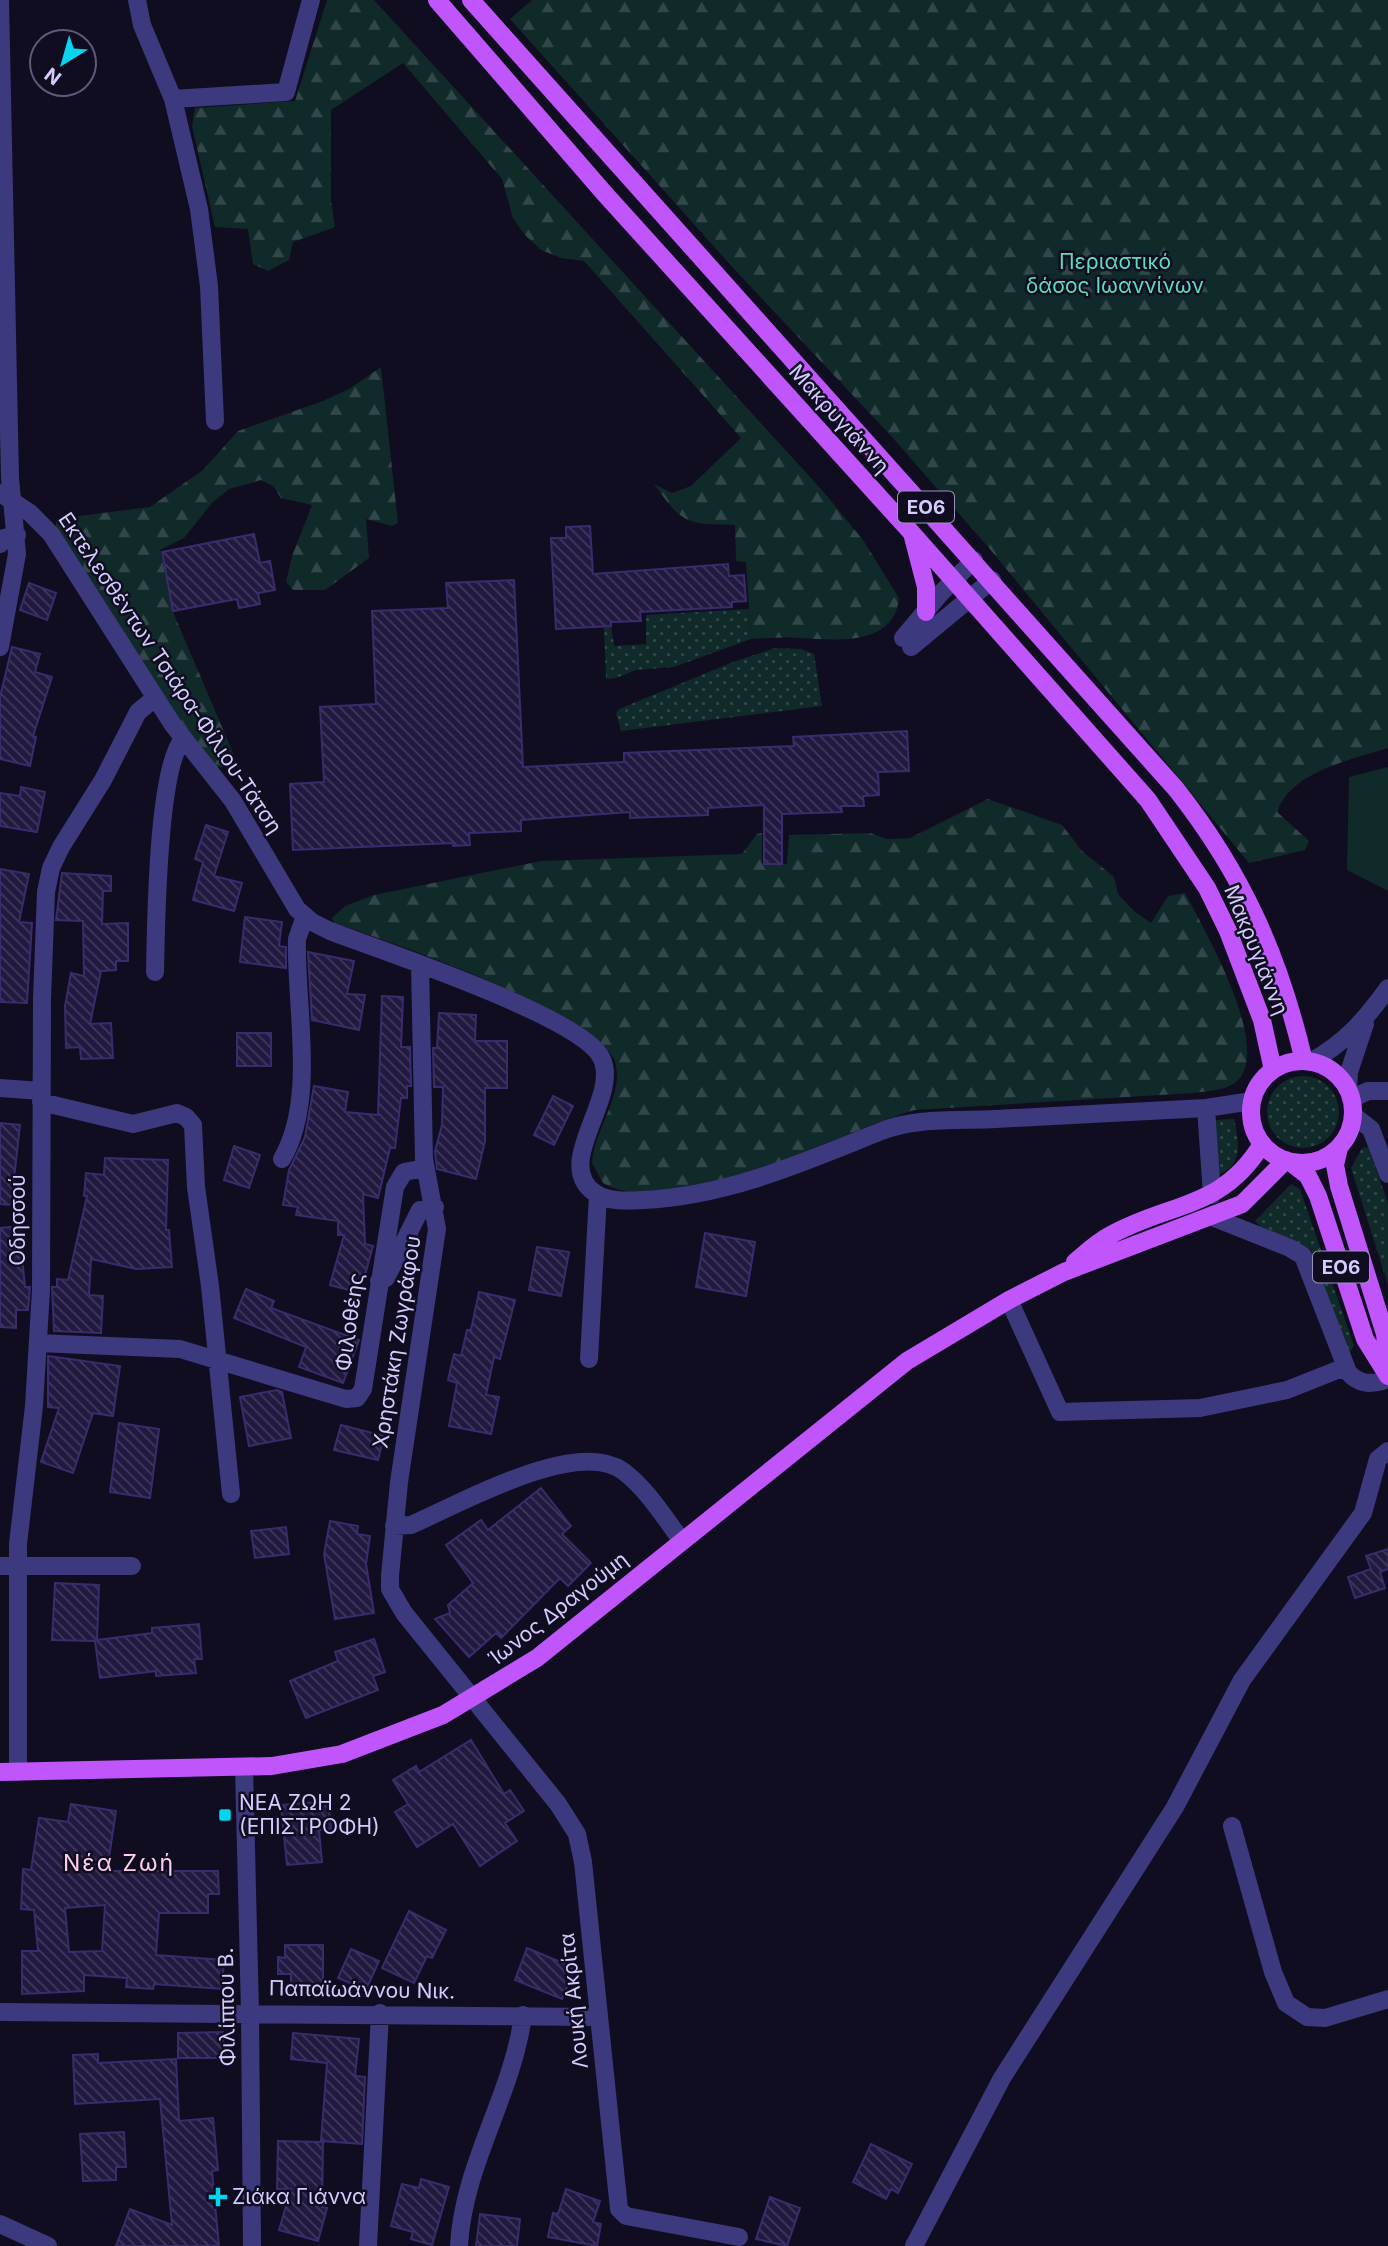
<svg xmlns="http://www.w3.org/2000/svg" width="1388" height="2246" font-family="Inter,sans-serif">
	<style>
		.grass { fill: url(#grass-dots) }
		.forest { fill: url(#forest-firs) }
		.park { fill: #102929 }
		.building { fill: url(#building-back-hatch); stroke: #3a2c6c; stroke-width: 2; fill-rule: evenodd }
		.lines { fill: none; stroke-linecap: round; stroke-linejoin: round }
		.minor { stroke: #3d397e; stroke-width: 18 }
		.major { stroke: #c155fc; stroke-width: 18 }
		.poi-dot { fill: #04d6f2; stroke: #100d20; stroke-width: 2.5 }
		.labels { text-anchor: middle; stroke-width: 5; stroke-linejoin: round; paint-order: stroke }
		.shield { fill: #100d20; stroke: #9893bb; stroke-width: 2 }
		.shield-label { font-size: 19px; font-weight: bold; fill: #d3ccfe }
		.park-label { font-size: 21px; fill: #5adcbe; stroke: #100d20 }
		.street-label { font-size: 21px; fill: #d3ccfe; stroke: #100d20 }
		.poi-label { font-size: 21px; fill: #d3ccfe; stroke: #100d20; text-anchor: start }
		.neighbourhood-label { font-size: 23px; letter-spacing: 2px; fill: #feceec; stroke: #100d20 }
	</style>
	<defs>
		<pattern id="grass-dots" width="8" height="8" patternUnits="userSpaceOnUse" patternTransform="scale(1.75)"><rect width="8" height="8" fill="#102929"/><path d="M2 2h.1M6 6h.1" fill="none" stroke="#324749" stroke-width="1.8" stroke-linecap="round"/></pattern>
		<pattern id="forest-firs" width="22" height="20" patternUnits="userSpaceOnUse" patternTransform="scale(1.75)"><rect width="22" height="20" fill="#102929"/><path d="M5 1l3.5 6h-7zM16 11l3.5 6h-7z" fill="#324749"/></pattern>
		<pattern id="building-back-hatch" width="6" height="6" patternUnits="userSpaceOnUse" patternTransform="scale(1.75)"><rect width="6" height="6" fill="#221940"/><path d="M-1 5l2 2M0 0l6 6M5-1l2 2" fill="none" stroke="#41395d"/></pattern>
	</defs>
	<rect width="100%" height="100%" fill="#100d20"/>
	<path class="grass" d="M749 609 751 639 674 667 636 670 616 678 606 679 604 626H611L614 646 646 644V615Z
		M775 648 801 649 814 654 822 706 621 731 616 713 619 709 733 662Z
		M1267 1112a36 36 0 1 1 72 0a36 36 0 1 1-72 0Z
		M1234 1119C1239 1142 1244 1167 1217 1175L1214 1124 1216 1120Z
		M1368 1147 1388 1203V1285L1351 1168 1362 1148Z
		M1291 1184 1300 1189 1354 1346 1350 1352 1343 1343 1311 1250 1261 1227 1255 1221Z"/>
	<path class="forest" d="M327 0H374L822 490 863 540 899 598C894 647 836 640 800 638 784 637 767 638 751 639L746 562 736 561 735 525C687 524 683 525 654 484L672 493 691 486 741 438 584 261 561 258 541 250 525 235 513 218 502 179 403 63 331 110V201L335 227 293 242 289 260 268 271 253 264 248 229 215 227 192 126 195 108 295 101Z
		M532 0H1388V748C1351 760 1291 771 1277 812L1309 841 1305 850 1249 863 989 548 892 437 735 270 510 19Z
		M381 367 398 523 392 526 366 519 369 558 325 590H293L286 582 292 556 312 505 281 498 273 486 261 480 229 489 212 503 184 538 160 550 173 612 239 767H215L197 747 56 529V522L63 518 150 507 203 470 238 431 323 401 349 389Z
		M988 799 1062 825 1082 851 1114 877 1118 894 1134 911 1151 923 1168 896 1185 893C1204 929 1270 1043 1239 1079 1228 1091 1208 1091 1193 1093L915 1110C842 1130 673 1224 603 1183L592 1163C594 1129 622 1100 616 1065 608 1016 383 939 334 923L332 918 345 906 374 895 541 861 742 854 757 834 762 833V864H787L789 835 870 833 887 839 910 838Z"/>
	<path class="park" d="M1388 767V891L1347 870 1349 777Z"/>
	<path class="building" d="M590 526 593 574 728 564 729 576 744 575 746 601 732 602V607L640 612 641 621 611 622V626L556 629 551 538H566V527Z
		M254 534 260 563 270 561 275 590 258 593 260 604 239 608 237 599 173 611 162 552Z
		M514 580 523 767 624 762V753L794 746 793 737 907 731 909 771 878 772 879 795 863 796 864 806H841L842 812 782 814V864H764V805L708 808V815L630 818V812L521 820V831L469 833 470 845 453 846V843L293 850 290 784 324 782 320 707 376 704 372 611 448 608 446 583Z
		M29 583 56 593 47 620 20 610Z
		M12 647 40 654 35 672 52 677 33 736 36 737 30 766 0 759V697Z
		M21 787 45 792 37 832 0 826V793L20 796Z
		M206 825 228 832 214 876 242 883 234 911 193 900 203 862 195 859Z
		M0 869 29 874 19 922 32 923 27 1003 0 1002Z
		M62 873 111 876V891H103L102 924 128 923V961H116V970L101 971 90 1024 111 1023 113 1058 81 1059 80 1047 66 1048 65 1006 71 973 84 976 83 921 56 920Z
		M245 917 282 922 279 946 286 947V968L240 962Z
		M308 952 354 961 347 994 365 995 359 1030 312 1020Z
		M382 996 403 997 401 1047H410L411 1086H407V1098H401L395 1148H390L378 1198 363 1194 365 1244 373 1246 360 1293 330 1285 344 1235H338V1221L296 1215 298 1207 283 1205 289 1170 305 1137 314 1086 348 1092 345 1112 378 1115Z
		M439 1013 476 1015 475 1041H507V1088H485V1141L476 1179 437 1169 435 1151 442 1125 443 1087H434L433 1048H437Z
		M237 1033H271V1066H237Z
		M553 1096 573 1106 554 1145 534 1135Z
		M0 1123 20 1125 11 1205 0 1204Z
		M234 1146 260 1155 249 1188 224 1180Z
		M105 1158 168 1160 166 1230H169L172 1267 136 1269 91 1259 89 1295 103 1296 101 1333 54 1331 52 1287H57V1279L68 1280 87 1196H84L86 1173 104 1175Z
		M19 1226 25 1287H30L28 1310H16V1328L0 1327V1228Z
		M705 1233 755 1242 746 1296 696 1287Z
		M537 1247 569 1252 561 1296 529 1290Z
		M246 1289 274 1301 271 1308 359 1340 343 1383 299 1367 306 1347 234 1318Z
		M479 1292 515 1300 500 1359 494 1357 486 1395 499 1397 491 1434 449 1426 457 1383 448 1380 454 1354 461 1356 467 1330H471Z
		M48 1356 120 1366 113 1416 93 1413 73 1473 41 1462 59 1408 48 1407Z
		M277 1390 282 1392 291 1438 249 1446 240 1397Z
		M119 1423 159 1429 150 1498 110 1492Z
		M341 1425 384 1436 378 1460 334 1450Z
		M541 1488 571 1526 562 1534 591 1563 568 1586 560 1578 501 1638 496 1633 469 1657 435 1619 450 1613 448 1605 473 1583 446 1545 481 1520 488 1530Z
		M330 1521 358 1526 357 1534 370 1536 366 1564 374 1613 335 1619 324 1554Z
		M286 1527 289 1554 255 1558 251 1531Z
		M1388 1549V1569L1380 1572 1385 1588 1355 1598 1348 1577 1371 1569 1366 1556Z
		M55 1583 99 1585 97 1640 152 1633V1628L199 1624 202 1659H194L196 1673 156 1676V1671L100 1678 95 1641 52 1640Z
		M374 1639 385 1672 373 1676 378 1690 306 1718 290 1681 338 1661 335 1652Z
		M471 1740 504 1794 510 1790 524 1811 505 1823 517 1841 480 1866 453 1824 417 1847 395 1812 408 1804 393 1780 416 1766 419 1772Z
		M328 1801 331 1829 319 1830 322 1862 287 1865 281 1805Z
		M71 1804 116 1811 107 1871H218L219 1894H208V1913H159L156 1955 224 1960 222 1989 154 1984 153 1989 126 1987 127 1978 84 1975V1991L22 1994V1951H38L34 1910 21 1909 23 1869 31 1870 39 1818 68 1822ZM105 1905 102 1951 69 1952 65 1908Z
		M409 1911 446 1930 432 1958 427 1956 414 1983 382 1968Z
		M285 1945H323V1989H291V1974H278V1957L285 1958Z
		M527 1948 575 1968 562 1999 515 1980Z
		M351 1949 379 1961 366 1990 338 1978Z
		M223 2032V2058H178V2033Z
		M293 2033 359 2039 355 2076 365 2077 362 2144 321 2141 327 2063 291 2059Z
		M98 2054V2063L176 2059 179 2121 213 2118 218 2170 212 2171 219 2246H116L130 2209 172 2225 160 2099 75 2104 73 2055Z
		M124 2132 126 2167H116V2180L83 2181 80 2134Z
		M278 2141 323 2142 322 2207 327 2208 318 2241 279 2230 291 2189H277Z
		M871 2144 912 2164 898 2193 891 2189 886 2199 853 2182Z
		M421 2179 449 2187 432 2245 411 2239 413 2232 391 2226 402 2184 419 2188Z
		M566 2189 600 2201 593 2222 601 2224 597 2246 548 2237 553 2213 558 2214Z
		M770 2197 800 2208 787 2246 756 2239Z
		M480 2214 520 2219 517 2246H476Z"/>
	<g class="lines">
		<path class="minor" d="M137 0 142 25 173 99 199 209 209 286 215 421
			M173 99 286 92 311 0
			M0 493 30 513 51 534 173 725 233 801 297 909 312 922 330 931C380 950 579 1016 601 1057 622 1097 551 1163 595 1193 608 1202 628 1201 643 1200 727 1196 802 1163 879 1132 915 1117 958 1121 996 1119 1066 1115 1136 1112 1206 1108L1252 1101
			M0 544 4 538 17 535
			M903 638 940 594 974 560
			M0 647 17 554 10 478 0 0
			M911 647 992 580
			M420 965 424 1159 437 1229 399 1482 390 1576V1589L404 1613 558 1804 577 1834 583 1862 619 2209 626 2216 739 2237
			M155 972C156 927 157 769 183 739
			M1310 1062C1344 1044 1366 1019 1388 988
			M0 1088 41 1091
			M1348 1089 1349 1072 1365 1024
			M1351 1099 1368 1091H1388
			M41 1102 133 1124 177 1113 186 1117 193 1125 196 1187 210 1286 231 1494
			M1206 1108 1212 1195
			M1353 1115 1371 1129 1388 1174
			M282 1159C317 1099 295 1006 297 939L305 916
			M1212 1217 1290 1248 1303 1256 1348 1372C1359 1385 1373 1385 1388 1379
			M379 1281 386 1278 420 1210 435 1207
			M1009 1300 1060 1412 1200 1408 1287 1390 1345 1367
			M38 1343 180 1349 346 1399 357 1398 363 1389 395 1187 404 1172 425 1168
			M589 1359 598 1195
			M394 1526 411 1525C458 1505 576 1437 623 1471 647 1489 664 1517 682 1541
			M0 1566H132
			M244 1767 250 2012 252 2246
			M18 1772V1544L34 1406 41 1290 42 999 46 892 51 868 61 847 103 780 138 712 155 698
			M1232 1826 1273 1972 1286 2003 1307 2017 1325 2018 1388 1999
			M0 2012 597 2017
			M0 2224 48 2246
			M368 2246 380 2013
			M459 2246C463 2165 513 2094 523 2015
			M914 2246 1002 2078 1175 1807 1242 1680 1363 1513 1378 1459 1388 1451"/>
		<path class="major" d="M437 0 605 194 910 531 1148 800 1207 888 1228 931 1262 1020 1273 1070
			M471 0 1176 789C1243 874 1279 956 1304 1061
			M913 537 926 587V612
			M1251 1112a51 51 0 1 1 102 0a51 51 0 1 1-102 0Z
			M1339 1148 1335 1165 1339 1186 1385 1334 1388 1365
			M1290 1162 1308 1176 1318 1196 1365 1339 1388 1376
			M1075 1262C1086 1253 1096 1243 1109 1236 1169 1202 1222 1210 1262 1144
			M0 1772 272 1766 342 1754 443 1715 537 1658 907 1361 1009 1300 1064 1272 1242 1204 1286 1160"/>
	</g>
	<g class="poi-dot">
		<rect x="218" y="1808" width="14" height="14" rx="3.5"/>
		<path d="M214.5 2186.5h7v7h7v7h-7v7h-7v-7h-7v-7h7z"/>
	</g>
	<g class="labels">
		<g class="shield">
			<rect x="898" y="491.5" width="56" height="31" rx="5"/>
			<rect x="1313" y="1251.5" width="56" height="31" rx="5"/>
		</g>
		<g class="shield-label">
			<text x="926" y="514">ΕΟ6</text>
			<text x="1341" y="1274">ΕΟ6</text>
		</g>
		<g class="park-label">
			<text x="1115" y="269">Περιαστικό<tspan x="1115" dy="24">δάσος Ιωαννίνων</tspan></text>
		</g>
		<g class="street-label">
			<text transform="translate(839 419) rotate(48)" y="7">Μακρυγιάννη</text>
			<text transform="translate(170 673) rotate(56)" y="7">Εκτελεσθέντων Τσιάρα-Φίλιου-Τάτση</text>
			<text transform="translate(1256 950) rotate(68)" y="7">Μακρυγιάννη</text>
			<text transform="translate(18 1220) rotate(-90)" y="7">Οδησσού</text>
			<text transform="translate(350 1322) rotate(-82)" y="7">Φιλοθέης</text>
			<text transform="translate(397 1342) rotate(-81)" y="7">Χρηστάκη Ζωγράφου</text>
			<text transform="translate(558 1609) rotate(-38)" y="7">Ίωνος Δραγούμη</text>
			<text transform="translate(362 1990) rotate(1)" y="7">Παπαϊωάννου Νικ.</text>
			<text transform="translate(574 2001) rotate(-96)" y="7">Λουκή Ακρίτα</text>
			<text transform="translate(227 2007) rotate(-91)" y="7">Φιλίππου Β.</text>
		</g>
		<g class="poi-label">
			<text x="239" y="1810">ΝΕΑ ΖΩΗ 2<tspan x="239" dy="24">(ΕΠΙΣΤΡΟΦΗ)</tspan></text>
			<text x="232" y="2204">Ζιάκα Γιάννα</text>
		</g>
		<g class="neighbourhood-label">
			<text x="119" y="1871">Νέα Ζωή</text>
		</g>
	</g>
	<g transform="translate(63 63) rotate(217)"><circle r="33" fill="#100d20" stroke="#5e5979" stroke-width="2"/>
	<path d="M0-5L12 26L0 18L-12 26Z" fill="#04d6f2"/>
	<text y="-10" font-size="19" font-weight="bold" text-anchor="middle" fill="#d3ccfe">N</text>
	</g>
</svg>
